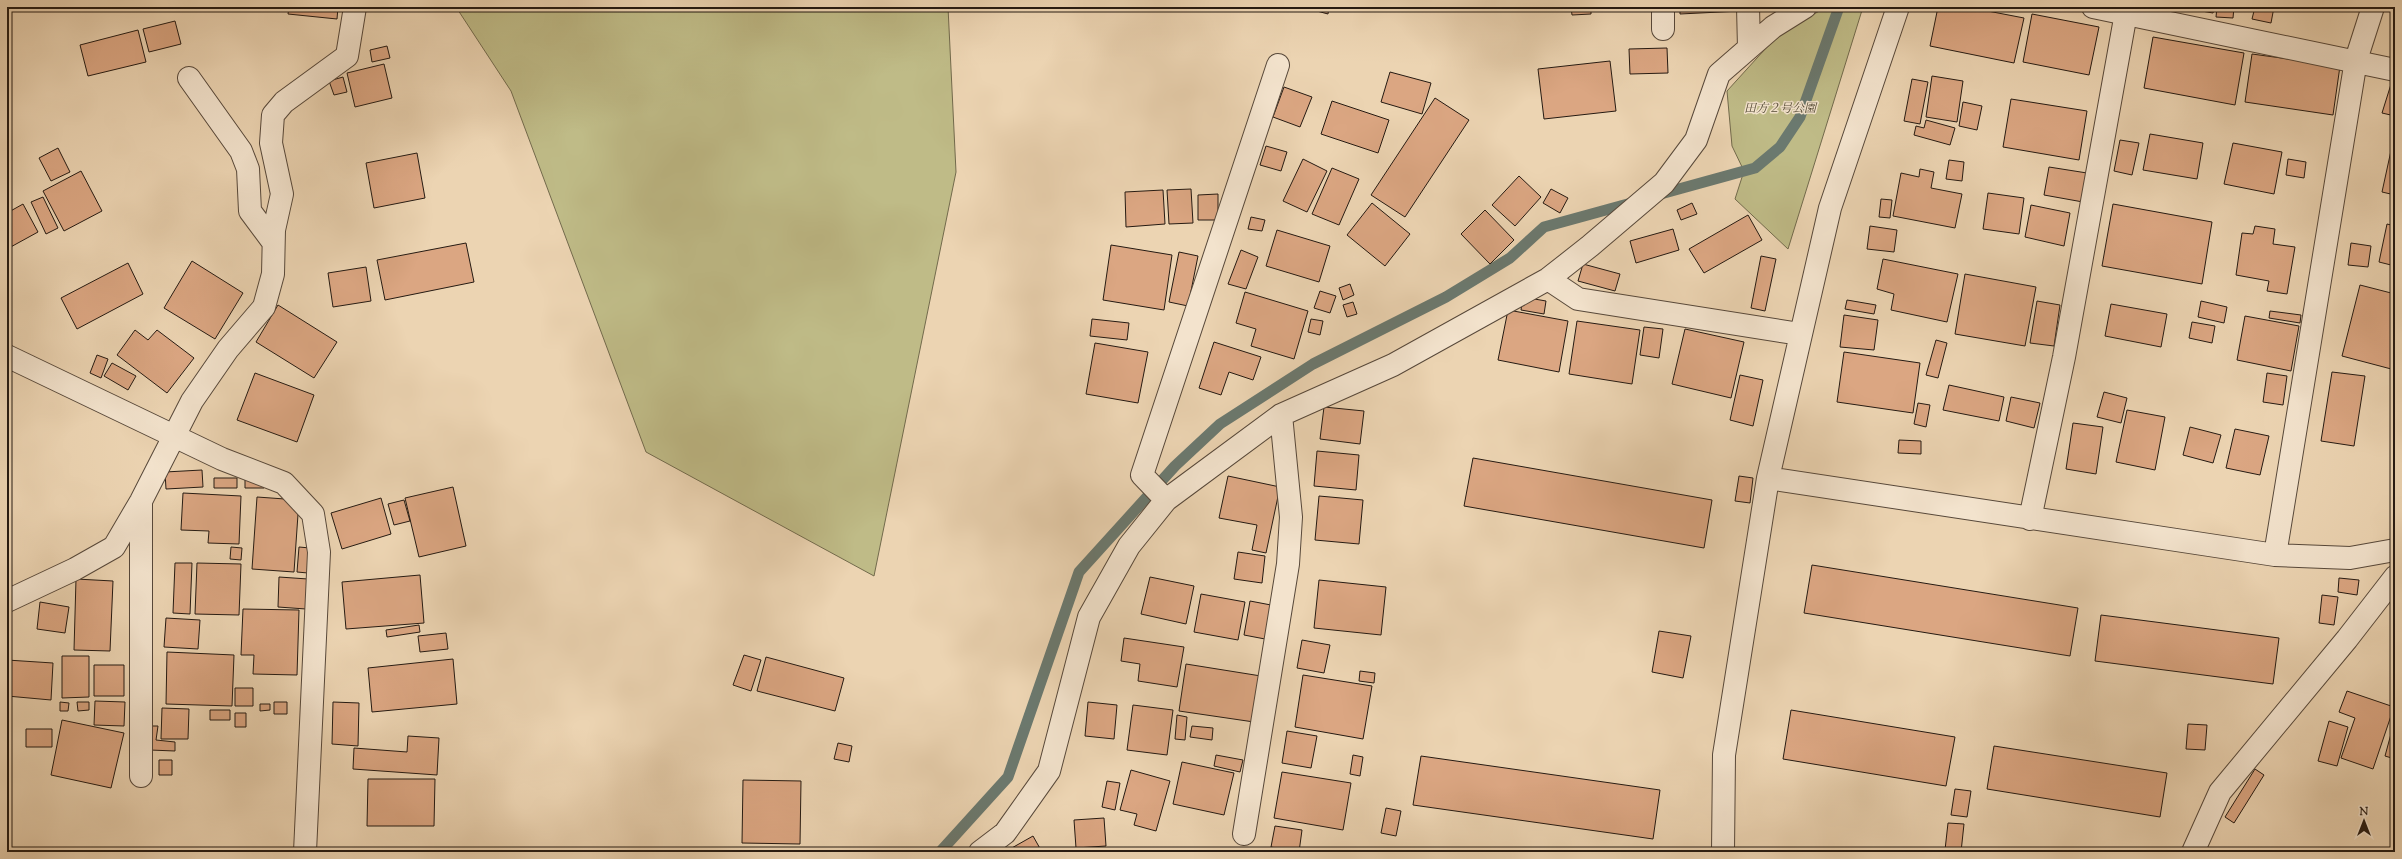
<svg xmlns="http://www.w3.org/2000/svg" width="2402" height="859" font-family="'Sorts Mill Goudy','Noto Serif JP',serif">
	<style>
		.green { fill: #bfbb87; stroke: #726a4c }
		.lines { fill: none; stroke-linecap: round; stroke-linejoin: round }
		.stream { stroke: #6b796f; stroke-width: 11 }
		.building { fill: #dba682; stroke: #251a12 }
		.minor-casing { stroke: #57483a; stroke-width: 24 }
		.minor { stroke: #f3e3cd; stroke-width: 22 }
		.labels { text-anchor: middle; stroke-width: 3; stroke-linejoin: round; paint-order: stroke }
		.park-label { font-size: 12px; font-style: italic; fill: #534a35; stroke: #f3e3cd }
	</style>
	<rect width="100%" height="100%" fill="#ecd4b2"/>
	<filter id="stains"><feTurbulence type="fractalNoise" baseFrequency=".005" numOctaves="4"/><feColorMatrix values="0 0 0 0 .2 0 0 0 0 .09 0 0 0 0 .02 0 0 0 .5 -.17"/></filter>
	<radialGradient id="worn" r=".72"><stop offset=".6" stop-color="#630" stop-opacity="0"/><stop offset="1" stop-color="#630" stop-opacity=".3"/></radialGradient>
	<path class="green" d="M456 7H948L956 172 874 576 646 452 511 91Z
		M1826 7H1863L1788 249 1735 199 1744 171 1732 146 1727 91 1777 36Z"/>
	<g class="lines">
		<path class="stream" d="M1657 195 1755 168 1780 147 1800 117 1839 7
			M940 852 1008 777 1079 572 1175 466 1220 424 1313 364 1446 297 1510 258 1544 227 1635 202"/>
	</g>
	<path class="building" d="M289 7H338L337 19 288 14Z
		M1302 7H1329L1328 14Z
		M1571 7H1591V14L1572 15Z
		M1680 7H1740V11L1680 14Z
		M1938 7H1967L2024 18 2014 63 1930 46Z
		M2179 7H2215L2213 13Z
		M2217 7H2234L2233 18 2216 17Z
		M2255 7H2274L2271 23 2252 19Z
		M2032 14 2099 27 2089 75 2023 62Z
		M175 21 181 44 149 52 143 29Z
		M138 30 146 62 88 76 80 45Z
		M2153 37 2244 53 2235 105 2144 88Z
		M387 46 390 58 372 62 370 50Z
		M1667 48 1668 73 1630 74 1629 49Z
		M2252 54 2340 66 2333 115 2245 102Z
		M1610 61 1616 111 1544 119 1538 69Z
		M384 64 392 98 355 107 347 73Z
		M1390 72 1431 83 1422 114 1381 102Z
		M1932 76 1963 81 1957 122 1926 117Z
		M343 77 347 92 334 95 329 81Z
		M1912 79 1928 82 1920 124 1904 121Z
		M2392 81 2395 82V116L2382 113Z
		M1284 87 1312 97 1300 127 1273 117Z
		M1435 98 1469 120 1405 217 1371 195Z
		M2011 99 2087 111 2079 160 2003 147Z
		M1332 101 1389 120 1378 153 1321 134Z
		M1963 102 1982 106 1977 130 1959 126Z
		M1926 120 1955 128 1950 145 1914 135 1916 126 1924 128Z
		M2150 134 2203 143 2197 179 2143 170Z
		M2120 140 2139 143 2132 175 2114 171Z
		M2233 143 2282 152 2274 194 2224 184Z
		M1266 146 1287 152 1281 171 1260 165Z
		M2392 146H2395V195L2382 192Z
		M58 148 70 172 51 181 39 158Z
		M417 153 425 198 374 208 366 163Z
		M1303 159 1327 171 1307 212 1283 201Z
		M2288 159 2306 162 2304 178 2286 175Z
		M1949 160 1964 162 1962 181 1946 179Z
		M2049 167 2087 173 2083 202 2044 195Z
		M1332 168 1359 179 1339 225 1312 214Z
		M1920 169 1934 172 1931 188 1962 194 1955 228 1893 216 1901 173 1919 177Z
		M81 171 102 211 64 231 43 191Z
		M1519 176 1541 197 1515 226 1492 205Z
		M1191 189 1193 223 1169 224 1167 190Z
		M1551 189 1568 198 1560 213 1543 203Z
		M1163 190 1165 224 1126 227 1125 192Z
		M1988 193 2024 198 2019 234 1983 229Z
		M1218 194V220H1198V195Z
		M43 197 58 228 46 234 31 202Z
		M1881 199 1892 200 1890 218 1879 217Z
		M1372 203 1410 234 1385 266 1347 235Z
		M1692 203 1697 214 1681 220 1677 210Z
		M23 204 38 232 7 249V213Z
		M2113 204 2212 222 2202 284 2102 266Z
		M2031 205 2070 213 2064 246 2025 237Z
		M1485 210 1514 240 1490 264 1461 234Z
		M1748 215 1762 240 1704 273 1689 249Z
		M1251 217 1265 220 1262 231 1248 229Z
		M2387 224 2395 226V266L2379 262Z
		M1870 226 1897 230 1894 252 1867 249Z
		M2255 226 2275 229 2273 244 2295 247 2287 294 2267 291 2269 281 2236 275 2242 233 2253 234Z
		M1673 229 1679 250 1636 263 1630 241Z
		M1277 230 1330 246 1319 282 1266 266Z
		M466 243 474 282 385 300 377 260Z
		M2351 243 2371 246 2368 267 2348 265Z
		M1111 245 1172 255 1164 310 1103 300Z
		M1241 250 1258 257 1246 289 1228 284Z
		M1179 252 1198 256 1188 306 1169 302Z
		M1761 256 1776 259 1765 311 1751 308Z
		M1883 259 1958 274 1947 322 1891 310 1894 294 1877 289Z
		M192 261 243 293 215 339 164 308Z
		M128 263 143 294 77 329 61 298Z
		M1583 264 1620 274 1615 291 1578 281Z
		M366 267 371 301 333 307 328 273Z
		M1965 274 2036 287 2025 346 1955 334Z
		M1350 284 1354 295 1343 300 1339 288Z
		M2360 285 2395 294V370L2342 356Z
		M1320 291 1336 296 1330 313 1314 308Z
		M1245 292 1308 311 1294 359 1251 346 1256 329 1236 323Z
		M1523 297 1546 301 1544 314 1521 310Z
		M1847 300 1876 305 1874 314 1845 309Z
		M2037 301 2060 305 2054 346 2030 343Z
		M2201 301 2227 307 2224 323 2198 317Z
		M1353 302 1357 314 1347 317 1343 305Z
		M2111 304 2167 314 2161 347 2105 336Z
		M278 305 337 342 314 378 256 342Z
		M1508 310 1568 321 1559 372 1498 360Z
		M2270 311 2301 315 2300 323 2269 318Z
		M1844 315 1878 320 1874 350 1840 347Z
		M2245 316 2299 326 2291 371 2237 360Z
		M1092 319 1129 323 1127 340 1090 336Z
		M1311 319 1323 321 1320 335 1308 332Z
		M1577 321 1640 330 1632 384 1569 374Z
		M2192 322 2215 326 2212 343 2189 338Z
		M1644 327 1663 329 1659 358 1640 355Z
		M1685 329 1744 342 1731 398 1672 384Z
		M135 330 148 340 157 330 194 358 167 393 117 355Z
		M1936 340 1947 343 1938 378 1926 375Z
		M1214 342 1261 357 1253 380 1229 372 1221 395 1199 388Z
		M1095 343 1148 352 1138 403 1086 394Z
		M1844 352 1920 363 1913 413 1837 402Z
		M97 355 108 359 101 378 90 373Z
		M112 363 136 376 128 390 104 376Z
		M2332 372 2365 376 2354 446 2321 441Z
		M255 373 314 395 297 442 237 420Z
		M2267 373 2287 376 2283 405 2263 402Z
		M1740 375 1763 380 1753 426 1730 420Z
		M1949 385 2004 397 1999 421 1943 410Z
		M2104 392 2127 398 2121 423 2097 417Z
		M2011 397 2040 403 2034 428 2006 421Z
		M1918 403 1930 405 1926 427 1914 424Z
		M1324 407 1364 411 1360 444 1320 439Z
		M2127 410 2165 417 2155 470 2116 462Z
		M2073 423 2103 427 2096 474 2066 469Z
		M2190 427 2221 435 2213 463 2183 455Z
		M2235 429 2269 436 2260 475 2226 468Z
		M1899 440 1921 441V454L1898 453Z
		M1317 451 1359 455 1356 490 1314 486Z
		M1473 458 1712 500 1704 548 1464 506Z
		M202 470 203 487 166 489 165 472Z
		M1228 476 1280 487 1266 553 1252 550 1257 525 1219 518Z
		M1739 476 1753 478 1750 503 1735 501Z
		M214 478H237V488H214Z
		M245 479H265L264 488H245Z
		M453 487 466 546 419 557 405 498Z
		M183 493 241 496 239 544 208 543 209 531 181 530Z
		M1319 496 1363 500 1359 544 1315 540Z
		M257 497 299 500 294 572 252 569Z
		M381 498 391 534 342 549 331 513Z
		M404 500 410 521 394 525 388 504Z
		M231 547 242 548 241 560 230 559Z
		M299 547 310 548 308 573 297 572Z
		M1238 552 1265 556 1262 583 1234 579Z
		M175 563H192L190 614 173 613Z
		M197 563 241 564 239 615 195 614Z
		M1812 565 2078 608 2070 656 1804 613Z
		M420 575 424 623 346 629 342 582Z
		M279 577 308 579 306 609 278 607Z
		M1150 577 1194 586 1186 624 1141 614Z
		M2339 578 2359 580 2357 595 2338 592Z
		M76 579 113 581 110 651 74 650Z
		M1319 580 1386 587 1381 635 1314 628Z
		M1201 594 1245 602 1238 640 1194 632Z
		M2322 595 2338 597 2334 625 2319 623Z
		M1250 601 1271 605 1265 639 1244 635Z
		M40 602 69 607 65 633 37 629Z
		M243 609 299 610 297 675 253 674 254 655H241Z
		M2101 615 2279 638 2273 684 2095 661Z
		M166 618 200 620 198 649 164 647Z
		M419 625 420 632 387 637 386 630Z
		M1659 631 1691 636 1683 678 1652 672Z
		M446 633 448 649 420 652 418 636Z
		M1124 638 1184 647 1177 687 1138 681 1140 664 1121 661Z
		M1302 640 1330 645 1324 673 1297 668Z
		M167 652 234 655 232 706 166 704Z
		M744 655 761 660 751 691 733 685Z
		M62 656H89V697L62 698Z
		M766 657 844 678 835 711 757 691Z
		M453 659 457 704 372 712 368 668Z
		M7 660 53 663 51 700 7 696Z
		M1186 664 1261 676 1254 722 1179 711Z
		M94 665H124V696H94Z
		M1360 671 1375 673 1374 683 1359 681Z
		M1303 675 1372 686 1363 739 1295 727Z
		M235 688H253V706H235Z
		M2347 691 2394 707 2373 769 2341 758 2355 718 2339 712Z
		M95 701 125 702 124 726 94 725Z
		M60 702 69 703 68 711H60Z
		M77 702H89V710L78 711Z
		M274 702H287V714H274Z
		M333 702 359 703 358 746 332 744Z
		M1088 702 1117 705 1114 739 1085 736Z
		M260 704H270V710L260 711Z
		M1133 705 1173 710 1167 755 1127 750Z
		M162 708 189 709 188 739H161Z
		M210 710H230V720H210Z
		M1791 710 1955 737 1946 786 1783 759Z
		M235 713H246V727H235Z
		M1177 715 1187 717 1185 740 1175 739Z
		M2395 719V759L2385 756Z
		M62 720 124 733 111 788 51 775Z
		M2329 721 2348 727 2337 766 2318 761Z
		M2188 724 2207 725 2205 750 2186 749Z
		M151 726H158L156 740 175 742V751L150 750Z
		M1192 726 1213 728 1212 740 1190 737Z
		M26 729H52V747H26Z
		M1287 731 1317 736 1311 768 1282 763Z
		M408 736 439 738 437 775 353 769 354 748 407 752Z
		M838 743 852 746 849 762 834 759Z
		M1994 746 2167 773 2160 817 1987 789Z
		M1216 755 1243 760 1240 772 1214 766Z
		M1353 755 1363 757 1360 776 1350 774Z
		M1421 756 1660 790 1653 839 1413 805Z
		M159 760H172V775H159Z
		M1182 762 1234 773 1224 815 1173 804Z
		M2255 769 2264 775 2234 823 2225 817Z
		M1131 770 1170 781 1156 831 1134 825 1137 814 1120 810Z
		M1282 772 1351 783 1343 830 1274 818Z
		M368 779H435L434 826H367Z
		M743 780 801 781 800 844 742 843Z
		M1107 781 1120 783 1115 810 1102 807Z
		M1955 789 1971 791 1967 817 1951 815Z
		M1386 808 1401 811 1396 836 1381 833Z
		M1104 818 1106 846 1076 848 1074 820Z
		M1948 823 1964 824 1961 852 1945 850Z
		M1275 826 1302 830 1299 852 1271 847Z
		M1033 836 1042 852H1012L1010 849Z"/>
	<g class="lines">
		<g class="minor-casing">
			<path id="minor" d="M1663 7V29
				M1748 7 1749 48
				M2093 7 2395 70
				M189 78 241 151 248 169 250 211 273 242
				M1548 279 1578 299 1800 334
				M7 356 222 459 284 483 313 514 319 552 305 852
				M1768 478 2275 555 2350 558 2395 550
				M1166 500 1142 475 1278 65
				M141 501V776
				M2030 519 2064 357 2126 13
				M2275 555 2356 60 2373 7
				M7 601 75 569 114 547 141 501 192 401 228 349 264 307 273 274 274 230 282 194 271 143 273 115 284 102 347 56 355 7
				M1244 834 1288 564 1291 517 1281 415
				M980 852 1005 833 1049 771 1089 617 1129 546 1166 500 1281 415 1393 365 1548 279 1590 246 1664 183 1696 140 1719 74 1773 27 1805 7
				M1723 852 1724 755 1768 478 1830 208 1898 7
				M2193 852 2220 792 2347 639 2395 577"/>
		</g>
		<use href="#minor" class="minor"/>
	</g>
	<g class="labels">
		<g class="park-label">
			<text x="1780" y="112">田方２号公園</text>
		</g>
	</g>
	<rect width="2402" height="859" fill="none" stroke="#ecd4b2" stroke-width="24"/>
	<rect x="8" y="8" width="2386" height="843" fill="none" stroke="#251a12" stroke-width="2"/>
	<rect x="12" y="12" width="2378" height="835" fill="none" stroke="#251a12"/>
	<g transform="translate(2364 821)" stroke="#f3e3cd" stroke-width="3" paint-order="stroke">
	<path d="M0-3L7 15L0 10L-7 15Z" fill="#251a12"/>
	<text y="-6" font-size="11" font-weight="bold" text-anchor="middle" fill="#251a12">N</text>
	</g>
	<rect width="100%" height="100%" filter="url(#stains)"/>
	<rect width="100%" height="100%" fill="url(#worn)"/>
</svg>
